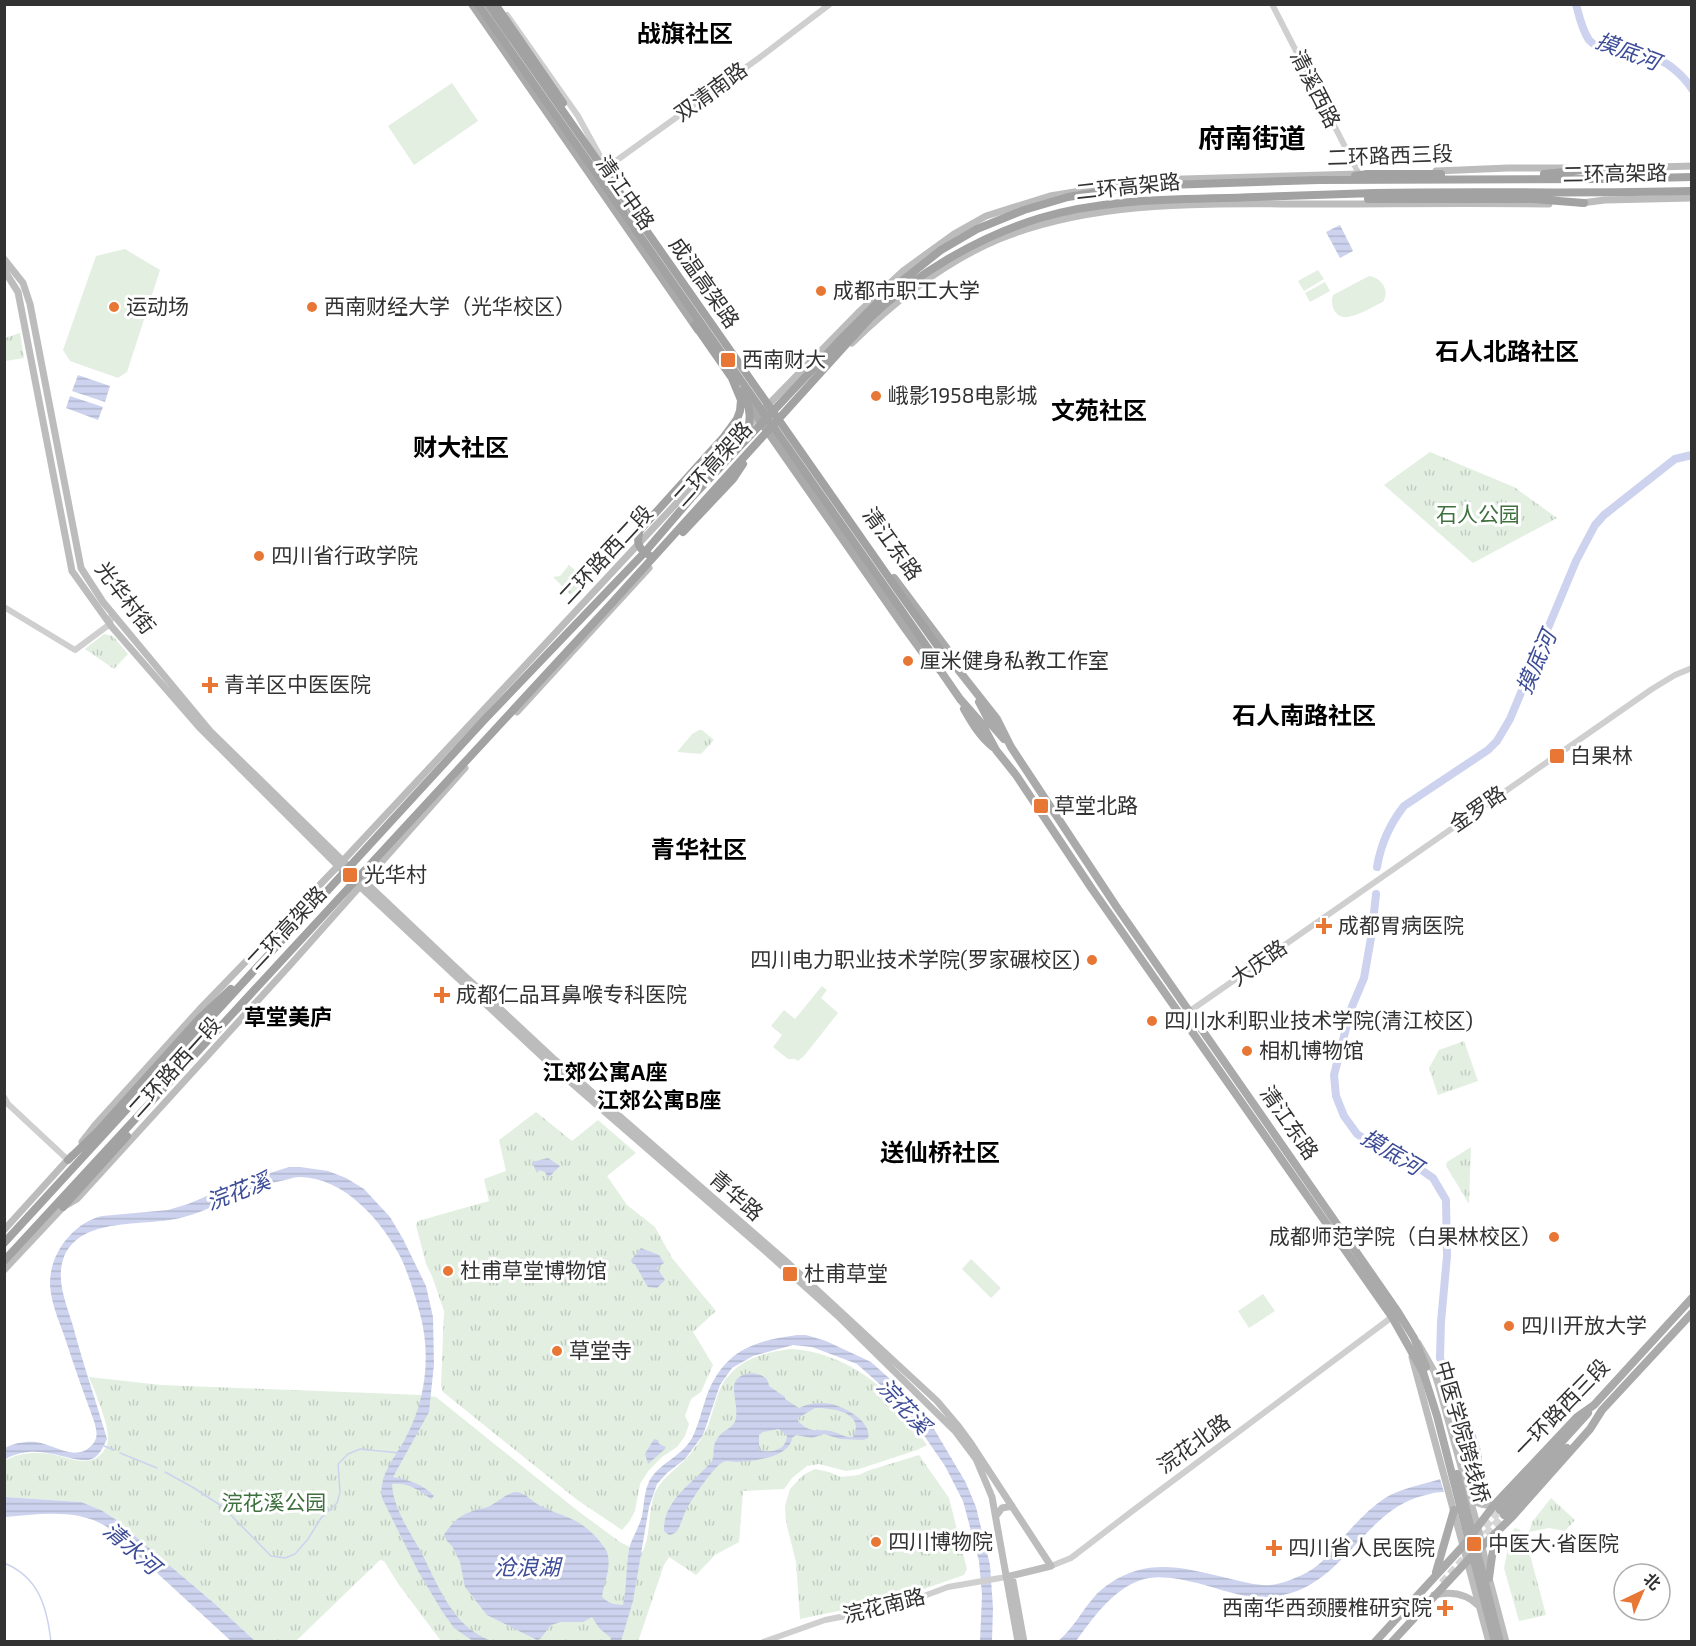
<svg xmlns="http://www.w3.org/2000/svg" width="1696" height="1646" font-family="'Exo 2','Noto Sans SC',sans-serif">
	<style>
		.park { fill: url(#park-tufts) }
		.pitch { fill: #e2efe1 }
		.water { fill: url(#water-rules); fill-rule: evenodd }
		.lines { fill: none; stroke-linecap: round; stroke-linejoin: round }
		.stream { stroke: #cdd3ee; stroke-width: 1.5 }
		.river { stroke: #cdd3ee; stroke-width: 8 }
		.primary-tunnel { stroke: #d6d6d6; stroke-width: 8; stroke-dasharray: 8 4; stroke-linecap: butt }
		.tertiary { stroke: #cfcfcf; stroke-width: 6 }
		.secondary { stroke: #bcbcbc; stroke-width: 7 }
		.primary { stroke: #aaa; stroke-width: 8 }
		.trunk { stroke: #a2a2a2; stroke-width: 8 }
		.poi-dot { fill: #e87735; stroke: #fff; stroke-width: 2 }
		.labels { text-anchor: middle; stroke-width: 6; stroke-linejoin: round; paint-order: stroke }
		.street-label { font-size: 21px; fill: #323232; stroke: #fff }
		.poi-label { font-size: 21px; fill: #323232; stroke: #fff; text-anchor: start }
		.park-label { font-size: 21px; fill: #3f703e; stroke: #fff }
		.water-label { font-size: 22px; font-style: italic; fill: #3d4c97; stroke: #fff }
		.neighbourhood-label { font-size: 22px; font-weight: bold; fill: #000; stroke: #fff }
		.quarter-label { font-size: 24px; font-weight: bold; fill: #000; stroke: #fff }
		.district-label { font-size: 27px; font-weight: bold; fill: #000; stroke: #fff }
	</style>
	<defs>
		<pattern id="park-tufts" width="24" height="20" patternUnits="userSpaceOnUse" patternTransform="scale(1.5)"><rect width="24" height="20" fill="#e2efe1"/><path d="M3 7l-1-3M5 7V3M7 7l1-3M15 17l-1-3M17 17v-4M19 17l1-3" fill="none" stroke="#c2cdc2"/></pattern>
		<pattern id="water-rules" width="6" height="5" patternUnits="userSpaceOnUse" patternTransform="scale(1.5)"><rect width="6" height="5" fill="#cdd3ee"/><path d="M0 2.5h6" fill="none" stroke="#b0b6cd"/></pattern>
	</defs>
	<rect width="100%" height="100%" fill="#fff"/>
	<path class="park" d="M20 333 24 358 5 361V338Z
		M1430 452 1514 487 1557 518 1473 563 1384 485Z
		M569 565 586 580 585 588 575 599 553 577 560 576Z
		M104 634 113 636 128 654 114 669 85 649Z
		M699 730H702L714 740 701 754 677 752 692 734Z
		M1464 1041 1478 1081 1438 1095 1429 1068 1439 1050Z
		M536 1112 572 1141 598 1120 636 1153 607 1176 627 1205 655 1227 672 1258 716 1311 693 1332 713 1365 701 1392 691 1399 685 1416 689 1424 685 1436 677 1447 662 1457 649 1470 640 1484 635 1511 629 1522 622 1530 576 1499 443 1392 441 1386 444 1311 432 1276 426 1264 416 1225 418 1221 489 1201 484 1179 506 1171 499 1140Z
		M1471 1147 1469 1204 1446 1166 1447 1162Z
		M791 1349C828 1351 864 1370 890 1396 904 1410 915 1429 927 1445L917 1450 859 1469 846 1471 819 1464 807 1466 792 1478 784 1489 743 1491 739 1542 715 1555 696 1575 669 1557 664 1565 638 1642 441 1641 399 1585 384 1561 380 1560 296 1641H255L215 1604 115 1519 101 1510 81 1502 5 1497 4 1461C19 1453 34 1452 50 1454 67 1456 89 1470 103 1452 105 1449 108 1444 108 1440 109 1424 95 1392 89 1377L161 1385 422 1395 436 1397 578 1511 620 1542 642 1553C651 1535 648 1514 654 1495 662 1475 682 1467 693 1450 699 1442 704 1435 708 1426 713 1412 716 1396 723 1383 738 1359 765 1352 791 1349Z
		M919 1455 949 1498 967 1569 964 1575 895 1599 800 1619 796 1562 786 1522 785 1506 790 1489 803 1475 815 1469 829 1472 841 1477 859 1475 867 1471Z
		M1551 1498 1575 1520 1565 1531 1549 1528 1529 1532 1532 1522Z
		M1515 1528 1520 1530 1525 1536 1546 1615 1519 1621 1504 1568 1511 1533Z"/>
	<path class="pitch" d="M452 83 478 121 414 165 388 126Z
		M125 249 160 270 127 372 118 378 70 361 63 350 96 256Z
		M1318 270 1324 279 1304 291 1298 281Z
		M1369 276C1382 278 1390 290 1383 302 1371 307 1347 324 1337 314 1332 309 1331 302 1333 295Z
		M1325 282 1330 291 1310 302 1305 293Z
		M822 986 827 990 821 998 838 1013 804 1056 798 1061 795 1059H788L773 1047 782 1035 771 1026 784 1010 795 1019Z
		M971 1259 1001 1288 991 1298 962 1269Z
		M1263 1294 1275 1311 1249 1328 1238 1311Z
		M197 1518 213 1534 195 1553 179 1537Z"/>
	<path class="water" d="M1340 225 1353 251 1340 258 1326 232Z
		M78 375 110 386 105 402 72 391Z
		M70 396 103 407 98 420 66 408Z
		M548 1158 560 1166 548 1178 545 1172 539 1170 537 1173 532 1162Z
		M289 1167H300L328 1171 346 1178 364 1189 390 1217 403 1239 426 1286 433 1317 434 1364 429 1412 393 1477C409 1480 423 1484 434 1496L431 1499C419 1490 408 1482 392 1484 393 1508 410 1532 421 1552 433 1575 443 1601 461 1621 470 1630 479 1636 491 1641H473L454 1628 442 1611 418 1571 382 1498C382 1494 381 1489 382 1485 384 1468 399 1452 406 1437 426 1400 431 1354 420 1314 416 1298 408 1273 401 1258 382 1221 344 1177 299 1177 293 1177 287 1180 281 1181 246 1188 217 1208 184 1217 147 1228 78 1214 63 1260 56 1281 67 1306 73 1326 83 1364 96 1401 107 1439 103 1447 99 1458 89 1460 83 1461 75 1459 70 1458 47 1452 27 1447 5 1459V1448C14 1443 26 1441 36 1442 55 1445 74 1461 90 1447 99 1439 97 1432 94 1421 84 1394 74 1366 65 1338 59 1321 51 1303 50 1285 49 1254 73 1223 102 1216L168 1210 188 1204 238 1183Z
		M641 1248 659 1255 664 1263 657 1268 665 1280 657 1288 648 1287C643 1280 641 1273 636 1267V1265L632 1263 631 1260Z
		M797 1335H806L826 1341 871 1362 909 1396 927 1417 966 1483 976 1507 990 1565 993 1608 992 1641H980L982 1595 979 1561 963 1501 945 1466 903 1405 857 1364 812 1347 793 1345 753 1356 732 1368 720 1385 703 1435 685 1459 667 1473 657 1484 649 1507 633 1601 621 1641H610L611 1638 599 1628 592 1617 583 1622H561L551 1625 540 1639 537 1640 487 1615 465 1587 460 1562 452 1546 447 1541 444 1535C452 1522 461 1514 476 1510 482 1508 488 1508 493 1504 501 1500 508 1492 517 1492 526 1493 533 1503 541 1506 564 1518 576 1516 596 1537 600 1542 604 1546 607 1552 612 1567 604 1582 602 1597 609 1604 614 1604 623 1605 627 1586 626 1568 629 1550 631 1539 639 1528 642 1516 644 1506 644 1494 648 1484 656 1464 682 1457 692 1438 699 1424 702 1409 707 1395 724 1351 753 1341 797 1335Z
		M753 1373C762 1375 768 1377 769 1386L785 1397V1399L799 1408C809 1403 821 1402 832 1404 846 1408 872 1422 868 1438L863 1440 840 1439 824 1434 812 1438 796 1435 792 1438C789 1458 753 1461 737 1462 732 1462 727 1460 723 1462 713 1467 692 1499 686 1510 683 1516 681 1525 677 1531 674 1534 673 1534 669 1535L664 1531C663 1499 694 1483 712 1461 715 1453 712 1446 717 1439 722 1430 734 1429 736 1418 739 1398 722 1376 753 1373ZM815 1408C832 1408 866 1412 853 1437 845 1438 841 1434 834 1432 819 1427 812 1436 798 1421V1418ZM779 1429 787 1436C786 1451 771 1453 759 1450V1435L763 1432Z
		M654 1439 658 1440 659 1444 666 1447 665 1449 648 1464 645 1454Z
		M1440 1479 1444 1492C1437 1492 1432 1493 1426 1495 1370 1507 1349 1571 1297 1591 1264 1603 1241 1596 1208 1586 1190 1581 1159 1573 1141 1580 1112 1590 1093 1618 1076 1641H1058C1078 1625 1087 1598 1109 1584 1150 1556 1187 1569 1231 1579 1243 1582 1259 1586 1271 1585 1281 1584 1293 1579 1302 1575 1317 1568 1326 1558 1336 1546 1350 1529 1366 1511 1385 1498 1401 1488 1422 1485 1440 1479Z
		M5 1497 81 1502 101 1510 115 1519 215 1604 255 1641H231L107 1527C78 1508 38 1514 5 1517Z"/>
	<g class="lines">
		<path class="stream" d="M104 1446 114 1450
			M120 1453 157 1468
			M165 1472 194 1488 223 1507 271 1556 285 1558 295 1554 308 1539 321 1518 337 1503 340 1492 338 1464 348 1454 360 1449 400 1453
			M4 1563C39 1577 47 1607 51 1642"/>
		<path class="river" d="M1576 4C1579 16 1582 30 1589 40 1602 55 1638 54 1656 59 1669 62 1685 78 1692 89
			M1377 867C1381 843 1389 825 1404 806L1488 750 1497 741 1510 719 1576 561 1595 525 1604 515 1675 459 1692 455
			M1376 894 1372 932 1364 978 1351 1009 1334 1075 1336 1096 1344 1116 1357 1134 1383 1151 1408 1161 1433 1178 1446 1200 1447 1256 1441 1322 1440 1358 1470 1430 1478 1454 1477 1470 1469 1476"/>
		<path class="primary-tunnel" d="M1477 1536 1500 1510
			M1478 1543 1504 1515
			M1442 1583 1470 1552"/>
		<path class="tertiary" d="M1272 4 1359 174
			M507 15 578 116 606 167
			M602 174 606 168 759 58 830 4
			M4 607 75 650 110 624 112 612
			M1187 1013 1652 689 1675 675 1692 668
			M4 1097 8 1104 68 1160
			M1051 1566 1071 1558 1135 1509 1392 1317
			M763 1642 825 1620 897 1606 948 1587 1006 1577"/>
		<path class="secondary" d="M1589 169 1692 166
			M1436 171 1508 168H1566
			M1581 203 1605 200 1692 198
			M4 259 23 283 30 304 81 568 103 602 210 731 343 861 453 965 555 1060 789 1264 937 1401 959 1427 970 1442 1051 1566 1006 1577
			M4 270 18 292 72 571 112 627 199 727 338 866 551 1065 762 1248 839 1317 955 1431 976 1459 992 1497 1018 1642
			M852 343C894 302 944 262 999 239 1098 199 1208 204 1313 204 1392 204 1470 203 1549 204
			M517 712 649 568
			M82 1142 96 1124 199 1010 338 866 769 404 860 311 903 271 954 234 986 216 1050 196 1148 180 1359 174
			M4 1230 71 1156
			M4 1270 63 1207 77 1199 291 964 465 768
			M1418 1343 1434 1371 1439 1387 1478 1528 1489 1578 1506 1642
			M1412 1357 1489 1642
			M1470 1497C1476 1504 1486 1507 1495 1504
			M996 1516 1002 1508 1012 1506
			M1012 1576 1024 1642
			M1434 1595C1451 1591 1467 1594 1479 1606"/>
		<path class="primary" d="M472 4 698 330
			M749 405 904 627 925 656 940 670 960 699 982 724 996 750 1016 775 1092 889 1392 1317 1423 1372 1437 1416 1495 1642
			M894 578 947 649 956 667 997 719 1011 747 1116 906 1398 1312 1414 1338 1426 1367
			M979 702 990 723 1004 739
			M964 709C972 723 980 737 993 747
			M1457 1474 1500 1642
			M1500 1510 1588 1413
			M1504 1515 1567 1448
			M1436 1572 1454 1510
			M1489 1578 1492 1556 1498 1531
			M1375 1642 1463 1546 1495 1504 1577 1417 1594 1405 1692 1298
			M1392 1642 1468 1560 1511 1518 1590 1429 1602 1410 1692 1313"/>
		<path class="trunk" d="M478 4 932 654 940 670
			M488 4 899 592 941 651 956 667
			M495 4 563 103
			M1544 174 1594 169
			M1355 176 1367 174H1441
			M1368 199H1533L1584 203
			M695 325 734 381
			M742 391C751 407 752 421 745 439
			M683 532 733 479 743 464
			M649 555C638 549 636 542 640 530L723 438 737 419 740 411 741 400 731 376
			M68 1160 100 1129 199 1019 231 989
			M63 1207 127 1136
			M4 1243 485 719 645 552 693 496 842 338 888 292 941 250 977 229 1024 210 1068 197 1137 186 1319 180 1613 179 1692 177
			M4 1261 611 604 869 319C915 274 978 237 1040 218 1110 197 1183 200 1256 197 1295 196 1334 194 1374 193 1480 191 1586 194 1692 191"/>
	</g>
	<g class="poi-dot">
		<circle cx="821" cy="291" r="6"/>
		<circle cx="114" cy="307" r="6"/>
		<circle cx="312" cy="307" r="6"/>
		<rect x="720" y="352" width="16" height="16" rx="3"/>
		<circle cx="876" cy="396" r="6"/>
		<circle cx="259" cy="556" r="6"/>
		<circle cx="908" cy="661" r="6"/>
		<path d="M207 676h6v6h6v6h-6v6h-6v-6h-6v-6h6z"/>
		<rect x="1549" y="748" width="16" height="16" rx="3"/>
		<rect x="1033" y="798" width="16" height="16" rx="3"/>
		<rect x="342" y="867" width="16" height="16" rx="3"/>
		<path d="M1321 917h6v6h6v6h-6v6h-6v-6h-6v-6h6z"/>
		<circle cx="1092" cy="960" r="6"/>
		<path d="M439 986h6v6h6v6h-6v6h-6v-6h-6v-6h6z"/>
		<circle cx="1152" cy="1021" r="6"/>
		<circle cx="1247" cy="1051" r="6"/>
		<circle cx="1554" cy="1237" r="6"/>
		<circle cx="448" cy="1271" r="6"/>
		<rect x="782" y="1266" width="16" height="16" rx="3"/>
		<circle cx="1509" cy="1326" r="6"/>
		<circle cx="557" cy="1351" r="6"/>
		<circle cx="876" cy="1542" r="6"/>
		<rect x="1466" y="1536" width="16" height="16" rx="3"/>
		<path d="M1271 1539h6v6h6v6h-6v6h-6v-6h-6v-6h6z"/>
		<path d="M1442 1599h6v6h6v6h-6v6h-6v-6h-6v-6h6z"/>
	</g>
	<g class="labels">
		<g class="street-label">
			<text transform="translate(1315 89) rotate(63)" y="7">清溪西路</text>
			<text transform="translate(711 92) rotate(-36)" y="7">双清南路</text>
			<text transform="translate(1390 156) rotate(-2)" y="7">二环路西三段</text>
			<text transform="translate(1615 174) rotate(-1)" y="7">二环高架路</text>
			<text transform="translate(1128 187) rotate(-6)" y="7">二环高架路</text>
			<text transform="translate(625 193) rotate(55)" y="7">清江中路</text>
			<text transform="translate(704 283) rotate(55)" y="7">成温高架路</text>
			<text transform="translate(713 464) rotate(-48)" y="7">二环高架路</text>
			<text transform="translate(892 544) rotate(54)" y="7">清江东路</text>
			<text transform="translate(606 555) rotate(-47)" y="7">二环路西二段</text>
			<text transform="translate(125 598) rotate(53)" y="7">光华村街</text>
			<text transform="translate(1478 809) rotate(-35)" y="7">金罗路</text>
			<text transform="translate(287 928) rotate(-47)" y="7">二环高架路</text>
			<text transform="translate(1259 963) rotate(-35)" y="7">大庆路</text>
			<text transform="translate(175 1067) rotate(-48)" y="7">二环路西一段</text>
			<text transform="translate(1289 1123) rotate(55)" y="7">清江东路</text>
			<text transform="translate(736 1196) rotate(41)" y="7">青华路</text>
			<text transform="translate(1562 1408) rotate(-46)" y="7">一环路西三段</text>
			<text transform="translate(1462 1432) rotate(74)" y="7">中医学院跨线桥</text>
			<text transform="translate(1194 1444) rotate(-36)" y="7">浣花北路</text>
			<text transform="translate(884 1606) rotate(-14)" y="7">浣花南路</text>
		</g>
		<g class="poi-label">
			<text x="833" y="298">成都市职工大学</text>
			<text x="126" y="314">运动场</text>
			<text x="324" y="314">西南财经大学（光华校区）</text>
			<text x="742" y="367">西南财大</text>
			<text x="888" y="403">峨影1958电影城</text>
			<text x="271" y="563">四川省行政学院</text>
			<text x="920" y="668">厘米健身私教工作室</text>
			<text x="224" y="692">青羊区中医医院</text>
			<text x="1570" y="763">白果林</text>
			<text x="1054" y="813">草堂北路</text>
			<text x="364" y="882">光华村</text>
			<text x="1338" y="933">成都胃病医院</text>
			<text x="1080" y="967" text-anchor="end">四川电力职业技术学院(罗家碾校区)</text>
			<text x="456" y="1002">成都仁品耳鼻喉专科医院</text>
			<text x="1164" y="1028">四川水利职业技术学院(清江校区)</text>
			<text x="1259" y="1058">相机博物馆</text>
			<text x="1542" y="1244" text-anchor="end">成都师范学院（白果林校区）</text>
			<text x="460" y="1278">杜甫草堂博物馆</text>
			<text x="804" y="1281">杜甫草堂</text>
			<text x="1521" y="1333">四川开放大学</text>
			<text x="569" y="1358">草堂寺</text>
			<text x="888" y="1549">四川博物院</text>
			<text x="1488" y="1551">中医大·省医院</text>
			<text x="1288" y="1555">四川省人民医院</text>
			<text x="1432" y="1615" text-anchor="end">西南华西颈腰椎研究院</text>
		</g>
		<g class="park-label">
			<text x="1478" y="522">石人公园</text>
			<text x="274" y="1510">浣花溪公园</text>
		</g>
		<g class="water-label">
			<text transform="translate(1628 51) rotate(21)" y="8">摸底河</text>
			<text transform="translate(1536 662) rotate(-66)" y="8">摸底河</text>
			<text transform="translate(1392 1152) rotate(31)" y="8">摸底河</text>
			<text transform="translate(238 1191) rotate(-21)" y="8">浣花溪</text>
			<text transform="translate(904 1406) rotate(47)" y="8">浣花溪</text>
			<text transform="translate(132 1548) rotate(41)" y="8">清水河</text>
			<text x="527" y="1575">沧浪湖</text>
		</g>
		<g class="neighbourhood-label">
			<text x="288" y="1025">草堂美庐</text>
			<text x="605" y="1080">江郊公寓A座</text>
			<text x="659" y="1108">江郊公寓B座</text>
		</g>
		<g class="quarter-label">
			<text x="685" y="42">战旗社区</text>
			<text x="1507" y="360">石人北路社区</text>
			<text x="1099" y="419">文苑社区</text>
			<text x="461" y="456">财大社区</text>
			<text x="1304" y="724">石人南路社区</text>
			<text x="699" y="858">青华社区</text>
			<text x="940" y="1161">送仙桥社区</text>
		</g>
		<g class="district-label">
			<text x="1252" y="148">府南街道</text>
		</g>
	</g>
	<rect width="1696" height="1646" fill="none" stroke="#323232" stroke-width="12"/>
	<g transform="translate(1642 1592) rotate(44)"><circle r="28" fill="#ffffff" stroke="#adadad" stroke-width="1.5"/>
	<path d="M0-4.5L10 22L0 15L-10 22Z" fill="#e87735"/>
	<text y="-9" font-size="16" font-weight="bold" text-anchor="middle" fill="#323232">北</text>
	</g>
</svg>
